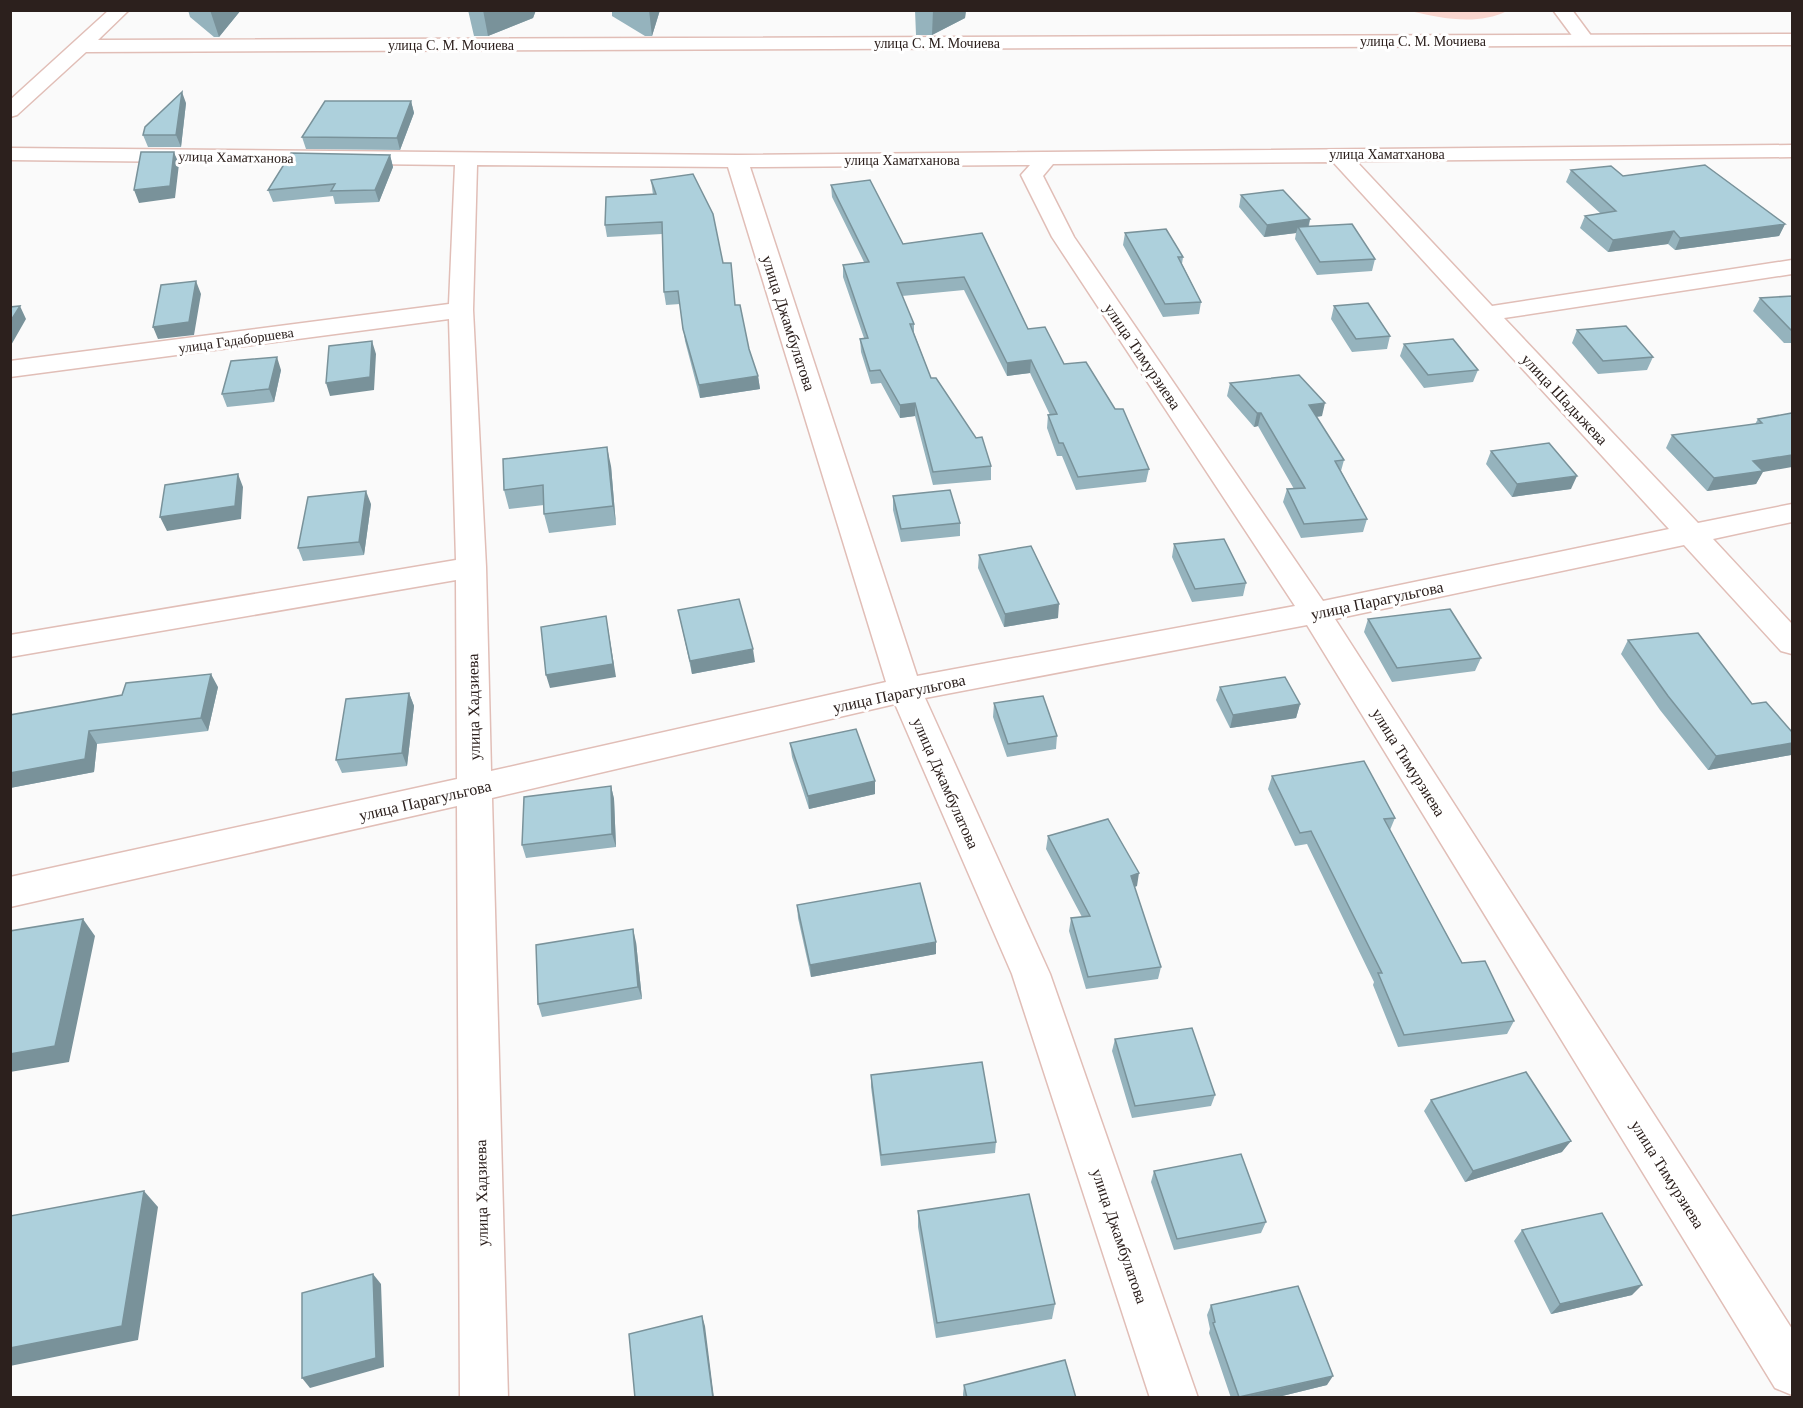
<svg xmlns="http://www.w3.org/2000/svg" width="1803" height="1408" font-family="Georgia,serif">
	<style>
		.green { fill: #f9d5ce }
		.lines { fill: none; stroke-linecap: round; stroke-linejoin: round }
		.minor-casing { stroke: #e1beb7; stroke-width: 3 }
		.tertiary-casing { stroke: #e1beb7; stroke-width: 3 }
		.minor { fill: #fff; fill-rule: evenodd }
		.tertiary { fill: #fff; fill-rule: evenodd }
		.wall { fill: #95b3bd }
		.shaded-wall { fill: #79929a }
		.building { fill: #add0dc; stroke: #79929a; stroke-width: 1.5 }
		.labels { text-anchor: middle; stroke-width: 6; stroke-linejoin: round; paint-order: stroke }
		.far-street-label { font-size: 14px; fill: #2c201d; stroke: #fff }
		.street-label { font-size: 16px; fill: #2c201d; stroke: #fff }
	</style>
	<rect width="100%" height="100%" fill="#fafafa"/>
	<path class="green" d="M1410 11H1507C1477 26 1440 18 1410 11Z"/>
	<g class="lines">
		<g class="minor-casing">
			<path id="minor" d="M1553 10H1572L1595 41 1593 45H1579Z
				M1792 145V157L1356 161 1492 306 1792 260V274L1504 318 1698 523 1792 504V522L1713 539 1792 624V654L1781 651 1684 545 1335 619 1792 1329V1395L1775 1388 1307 625 925 698 1050 974 1198 1398H1150L1012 974 895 704 492 798 508 1398H460L457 806 10 907V877L457 779 456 580 10 657V635L456 560 449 319 10 377V361L449 304 455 165 10 160V148L737 155ZM1333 162 1669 529 1323 601 1074 237 1043 176 1053 164ZM477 165 728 167 886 682 491 771 486 567 473 310ZM1030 165 1021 175 1052 237 1295 606 917 676 750 167Z"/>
		</g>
		<g class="tertiary-casing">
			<path id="tertiary" d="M109 10H129L98 40 1792 34V45L86 52 17 115 10 117V100Z"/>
		</g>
		<use href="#minor" class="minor"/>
		<use href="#tertiary" class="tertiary"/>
	</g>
	<path class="wall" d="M188 10H241L219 37H214L190 17Z
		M468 10H536L533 18 488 36H474Z
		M612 10H660L652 36H645L612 16Z
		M915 10H966L965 18 932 35H916Z
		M411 101 414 113 400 150 306 149 302 137Z
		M186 103 181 147H148L143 135Z
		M390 155 393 167 379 202 335 204 333 196 273 202 268 190Z
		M1571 170 1623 176 1785 224 1779 236 1675 250 1668 244 1608 252 1580 228 1585 216 1600 213 1566 182Z
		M651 180 723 263 735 305 758 376 760 389 700 398 685 341 680 304 666 305 664 292 662 234 607 237 605 225 653 195Z
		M831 185 903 244 982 233 1028 329 1064 364 1149 469 1146 482 1076 490 1062 456H1057L1047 428 1048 415H1050L1030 373 1007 376 964 290 902 296 914 324V333L931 378 991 466V480L933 485 915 416 900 418 881 383 871 384 861 352 860 339 864 338 843 277V265L864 262 832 197Z
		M1241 195 1310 219 1309 226 1375 259 1372 271 1317 275 1295 239 1296 233 1264 237 1239 207Z
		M1125 233 1183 257 1182 264 1201 302 1199 314 1163 317 1123 245Z
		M1792 296V343H1784L1753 311 1760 298Z
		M1334 306 1390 336 1387 349 1352 352 1331 319Z
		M1577 330 1653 357 1647 370 1598 374 1572 343Z
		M1404 344 1478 370 1473 382 1424 388 1400 356Z
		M281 370 274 402 227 407 222 394Z
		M1230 383 1322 416 1316 417 1344 460 1341 471 1367 519 1363 532 1301 538 1283 502 1287 489H1294L1258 426 1254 427 1227 396Z
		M1792 413 1756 484 1707 491 1666 448 1672 435 1755 424 1758 419Z
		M1491 451 1571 489 1512 497 1486 464Z
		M611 466 616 525 549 533 544 514V505L509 509 504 490Z
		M893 496 960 523V536L901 542 893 510Z
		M371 504 364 555 303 561 298 548Z
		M1174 544 1246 583 1243 596 1192 602 1172 557Z
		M979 555 1058 618 1004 627 978 568Z
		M678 610 755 662 692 674 681 623Z
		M1368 619 1481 658 1475 671 1392 682 1364 632Z
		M1628 640 1752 704 1792 732V753L1791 755 1708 770 1660 710 1621 654Z
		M218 687 208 731 97 744 94 772 10 788V715Z
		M1220 687 1300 704 1296 718 1230 728 1216 700Z
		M409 693 414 706 407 766 342 773 336 760Z
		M994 703 1057 736 1056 749 1007 757 993 717Z
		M790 743 875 794 809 809 792 757Z
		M1272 776 1395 818 1390 830 1462 963 1514 1021 1507 1034 1398 1047 1373 985 1374 982 1307 844 1295 846 1268 789Z
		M611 786 614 799 616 847 526 858 522 845Z
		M1048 836 1137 886 1134 887 1161 967 1158 979 1086 989 1069 931 1071 918 1082 917 1046 849Z
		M797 905 936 954 811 977 798 918Z
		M636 942 642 999 542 1017 538 1004Z
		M1115 1039 1215 1095 1211 1106 1132 1118 1112 1051Z
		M871 1075 996 1142 995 1153 881 1166 871 1087Z
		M1431 1100 1562 1152 1465 1182 1424 1111Z
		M1154 1171 1266 1222 1261 1233 1174 1250 1151 1182Z
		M918 1211 1055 1304 1052 1319 936 1338 918 1227Z
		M1522 1230 1632 1295 1551 1314 1514 1241Z
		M1211 1305 1327 1385 1274 1398H1231L1209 1333 1210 1329 1207 1315Z
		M964 1385 1076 1398H963V1394Z"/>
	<path class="shaded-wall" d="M210 10H241L219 37Z
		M483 10H536L533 18 488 36Z
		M649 10H660L652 36Z
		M933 10H966L965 18 932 35Z
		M182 92 186 103 181 147 176 135Z
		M411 101 414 113 400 150 397 138Z
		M174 152 179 164 175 198 139 203 134 190Z
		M390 155 393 167 379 202 375 190Z
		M1310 219 1307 231 1298 227 1296 233 1264 237 1267 225Z
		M1785 224 1779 236 1675 250 1680 238Z
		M1674 231 1668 244 1608 252 1613 240Z
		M196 281 201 294 194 335 158 339 153 327Z
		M20 306 26 319 10 347V322Z
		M372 341 376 354 374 390 330 396 326 383Z
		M277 357 281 370 274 402 269 389Z
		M1031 360 1030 373 1007 376V363Z
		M758 376 760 389 700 398 699 385Z
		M915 403V416L900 418V405Z
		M1325 403 1322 416 1306 418 1309 405Z
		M1257 413H1261L1258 426 1254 427Z
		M607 447 611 466 616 525 613 506Z
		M1792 455V467L1763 472 1756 484 1707 491 1714 478 1753 461Z
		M238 474 243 487 241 519 167 531 160 517Z
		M1577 476 1571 489 1512 497 1517 484Z
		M366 491 371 504 364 555 359 542Z
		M1059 604 1058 618 1004 627 1005 614Z
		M606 616 616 677 550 688 546 675Z
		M753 649 755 662 692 674 690 661Z
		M211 674 218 687 208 731 201 718Z
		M409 693 414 706 407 766 402 753Z
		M1300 704 1296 718 1230 728 1233 715Z
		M89 731 97 744 94 772 10 788V773Z
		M1792 743V753L1791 755 1708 770 1716 756Z
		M875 781V794L809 809 808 796Z
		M611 786 614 799 616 847 612 834Z
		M1139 873 1137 886 1128 889 1131 876Z
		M83 919 95 936 69 1062 10 1072V1054Z
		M633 929 636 942 642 999 638 987Z
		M936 942V954L811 977 810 965Z
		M1571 1141 1562 1152 1465 1182 1473 1171Z
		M144 1191 158 1207 138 1340 10 1366V1348Z
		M373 1274 381 1284 384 1367 310 1388 302 1378Z
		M1642 1285 1632 1295 1551 1314 1560 1304Z
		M702 1316 705 1326 714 1398H713Z
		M1333 1376 1327 1385 1274 1398H1239Z"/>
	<path class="building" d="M182 92 176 135H143L145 127Z
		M325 101H411L397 138 302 137Z
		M141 152H174L170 186 134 190Z
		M291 153 390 155 375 190 331 191 335 184 268 190Z
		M1705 165 1785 224 1680 238 1674 231 1613 240 1585 216 1616 211 1571 170 1611 166 1623 176Z
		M693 174 713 214 723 263H731L735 305H740L749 349 758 376 699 385 683 329 678 291 664 292 662 222 605 225 606 197 656 194 651 180Z
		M870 180 903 244 982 233 1028 329 1045 327 1064 364 1086 362 1115 409H1123L1149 469 1078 477 1063 443H1059L1048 415 1057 414 1031 360 1007 363 964 277 897 283 914 324H910L931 378H936L976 438 982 437 991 466 933 472 915 403 900 405 880 370 870 371 860 339 868 338 843 265 869 262 831 185Z
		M1283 190 1310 219 1267 225 1241 195Z
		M1352 224 1375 259 1320 262 1298 227Z
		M1166 229 1183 257H1178L1201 302 1165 304 1125 233Z
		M196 281 189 322 153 327 161 285Z
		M1792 296V330H1791L1760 298Z
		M1368 303 1390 336 1356 339 1334 306Z
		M20 306 10 322V307Z
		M1626 326 1653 357 1603 361 1577 330Z
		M1453 339 1478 370 1428 375 1404 344Z
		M372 341 370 377 326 383 329 346Z
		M277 357 269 389 222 394 231 361Z
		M1299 375 1325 403 1309 405 1344 460 1335 461 1367 519 1304 524 1287 489 1305 488 1261 413H1257L1230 383Z
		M1792 413V455L1753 461 1763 471 1714 478 1672 435 1762 423 1758 419Z
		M1549 443 1577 476 1517 484 1491 451Z
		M607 447 613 506 544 514 543 485 504 490 503 459Z
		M238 474 235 506 160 517 165 485Z
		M950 490 960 523 901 529 893 496Z
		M366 491 359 542 298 548 308 497Z
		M1224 539 1246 583 1195 589 1174 544Z
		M1031 546 1059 604 1005 614 979 555Z
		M739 599 753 649 690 661 678 610Z
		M1450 609 1481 658 1397 668 1368 619Z
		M606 616 613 664 546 675 541 627Z
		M1698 633 1752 704 1766 702 1792 732V743L1716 756 1668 696 1628 640Z
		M211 674 201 718 89 731 85 759 10 773V715L122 695 126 683Z
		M1285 677 1300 704 1233 715 1220 687Z
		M409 693 402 753 336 760 346 699Z
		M1043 696 1057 736 1008 744 994 703Z
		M856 729 875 781 808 796 790 743Z
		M1364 761 1395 818 1384 819 1462 963 1485 961 1514 1021 1404 1035 1378 973H1382L1311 831 1300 833 1272 776Z
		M611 786 612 834 522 845 524 797Z
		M1108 819 1139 873 1131 876 1161 967 1088 977 1071 918 1090 916 1048 836Z
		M920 883 936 942 810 965 797 905Z
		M83 919 55 1046 10 1054V931Z
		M633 929 638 987 538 1004 536 945Z
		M1192 1028 1215 1095 1135 1106 1115 1039Z
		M982 1062 996 1142 881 1155 871 1075Z
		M1526 1072 1571 1141 1473 1171 1431 1100Z
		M1241 1154 1266 1222 1177 1239 1154 1171Z
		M144 1191 122 1326 10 1348V1216Z
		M1029 1194 1055 1304 937 1323 918 1211Z
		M1602 1213 1642 1285 1560 1304 1522 1230Z
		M373 1274 376 1358 302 1378V1293Z
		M1298 1286 1333 1376 1239 1397 1213 1323 1215 1322 1211 1305Z
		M702 1316 713 1398H635L629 1334Z
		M1065 1360 1076 1398H967L964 1385Z"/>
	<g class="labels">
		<g class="far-street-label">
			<text x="1423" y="46">улица С. М. Мочиева</text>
			<text x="937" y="48">улица С. М. Мочиева</text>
			<text x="451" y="50">улица С. М. Мочиева</text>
			<text x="1387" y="159">улица Хаматханова</text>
			<text transform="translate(236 157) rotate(1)" y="5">улица Хаматханова</text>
			<text x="902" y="165">улица Хаматханова</text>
			<text transform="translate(236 340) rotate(-8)" y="5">улица Гадаборшева</text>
		</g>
		<g class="street-label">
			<text transform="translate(789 323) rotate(72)" y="6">улица Джамбулатова</text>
			<text transform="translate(1143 356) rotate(56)" y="6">улица Тимурзиева</text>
			<text transform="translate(1565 399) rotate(47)" y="6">улица Шадыжева</text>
			<text transform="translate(1377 600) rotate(-12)" y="6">улица Парагульгова</text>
			<text transform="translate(899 693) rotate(-12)" y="6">улица Парагульгова</text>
			<text transform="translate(473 707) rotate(-91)" y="6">улица Хадзиева</text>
			<text transform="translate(1409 762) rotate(58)" y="6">улица Тимурзиева</text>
			<text transform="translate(946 783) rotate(66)" y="6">улица Джамбулатова</text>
			<text transform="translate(425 800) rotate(-13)" y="6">улица Парагульгова</text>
			<text transform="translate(1668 1174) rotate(58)" y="6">улица Тимурзиева</text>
			<text transform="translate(481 1193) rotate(-91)" y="6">улица Хадзиева</text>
			<text transform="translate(1120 1236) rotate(71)" y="6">улица Джамбулатова</text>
		</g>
	</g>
	<rect width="1803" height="1408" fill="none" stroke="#2c201d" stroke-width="24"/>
</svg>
